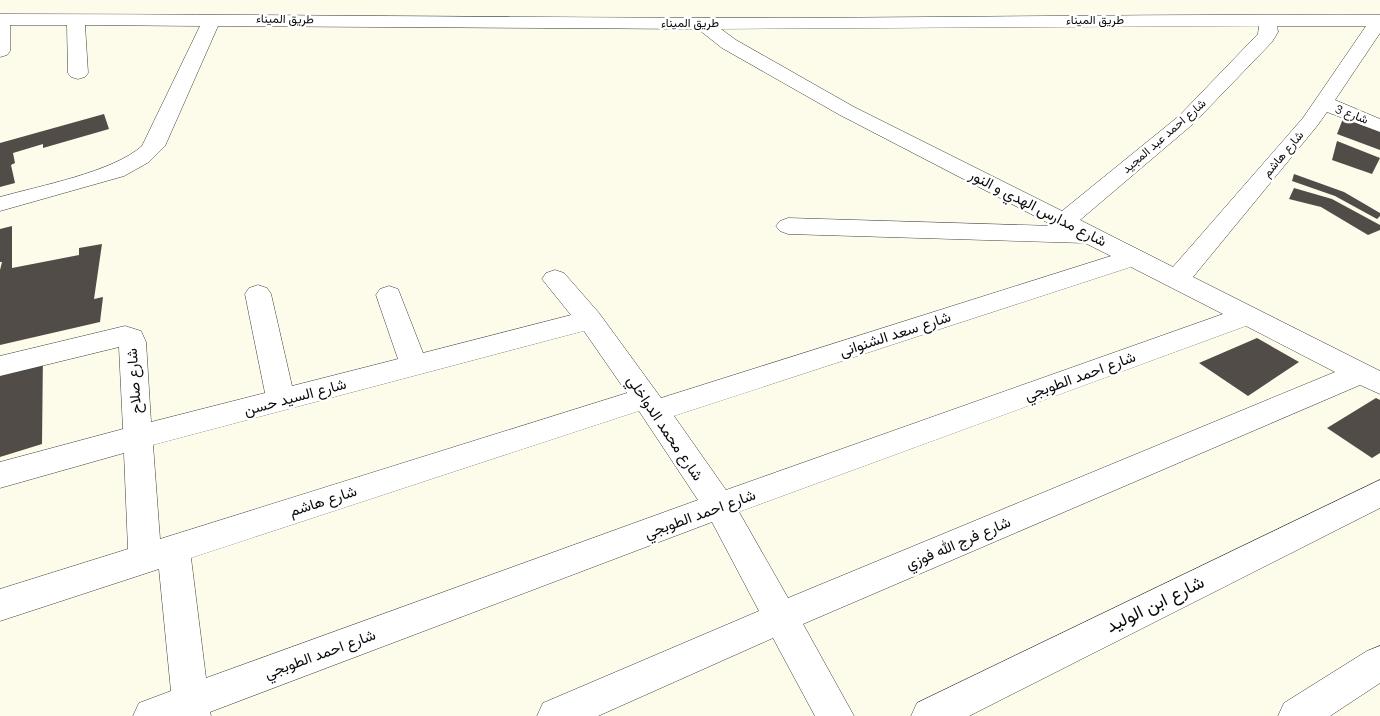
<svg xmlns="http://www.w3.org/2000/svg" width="1380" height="716" font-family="'Roboto Serif',Vazirmatn,serif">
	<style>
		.building { fill: #514c47 }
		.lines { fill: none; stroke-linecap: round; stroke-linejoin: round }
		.minor-casing { stroke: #3d3d3d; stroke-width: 1 }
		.minor { fill: #fff; fill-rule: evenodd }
		.labels { text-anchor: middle; stroke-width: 5; stroke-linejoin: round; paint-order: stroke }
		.far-street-label { font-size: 12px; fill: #0a0a0a; stroke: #fff }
		.street-label { font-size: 15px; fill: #0a0a0a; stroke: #fff }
		.near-street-label { font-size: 18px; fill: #0a0a0a; stroke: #fff }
	</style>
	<rect width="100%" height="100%" fill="#fdfbe9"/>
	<path class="building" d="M104 114 109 129 43 148V144L13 153 15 163 11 165 15 183 0 187V143Z
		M1344 116 1380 130V150L1337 134Z
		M1337 141 1380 158 1372 174 1332 160Z
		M1294 174 1344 192 1380 213V216L1377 219 1335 196 1292 181Z
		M1294 188 1332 199 1380 225V230L1368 235 1321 207 1289 199Z
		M12 226V268L79 255V248L102 244 94 299 103 297 100 322 0 345V270L2 262H0V229Z
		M1257 338 1299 362 1248 396 1199 363Z
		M43 351 42 444 0 457V363Z
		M1376 398 1380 400V453L1372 458 1327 428Z"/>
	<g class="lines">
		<g class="minor-casing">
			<path id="minor" d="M0 14C261 14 522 18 784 18 983 17 1181 14 1380 15V33L1335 100 1380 119V132L1327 112 1317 126 1193 277 1380 371V394L1360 385 803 624 854 716H815L773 638 598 716H537L543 703 759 611 712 522 210 712 211 716H133L139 703 171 691 159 569 0 621V589L128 549 124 453 0 488V462L123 429 119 347 0 376V356L125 326 141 331 146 342 151 422 265 393 245 294 249 288 258 285 267 288 271 294 292 386 398 359 376 295 380 289 389 286 398 289 423 353 571 315 542 279 546 273 555 270 564 273 599 313 661 398 1111 256 1085 243 788 234 780 231 776 226 780 221 788 218 1054 226 840 115 722 48 698 29 218 26 165 146 149 162 124 176 0 211V197C39 186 113 172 142 146L200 26 85 25 88 73 85 77 78 79 71 77 68 73 67 25H10V51L7 55 0 57ZM1259 26 1258 34 1179 116 1062 211 854 107 736 40 721 29ZM1277 26H1366L1303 118 1173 267 1080 220 1193 124 1272 42 1278 32ZM1131 267 1223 314 726 490 674 416ZM1246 326 1335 372 788 598 739 512ZM584 331 627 393 160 539 153 445ZM639 411 698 500 206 678 191 558Z
				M1380 480V508L969 716H911L917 703Z
				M1380 646V683L1330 716H1278L1284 703 1367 651Z"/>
		</g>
		<use href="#minor" class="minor"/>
	</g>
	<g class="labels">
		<g class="far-street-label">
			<text transform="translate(285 19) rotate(1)" y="4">طريق الميناء</text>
			<text x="1095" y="24">طريق الميناء</text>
			<text x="690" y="27">طريق الميناء</text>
			<text transform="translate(1352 114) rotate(22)" y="4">شارع 3</text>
			<text transform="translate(1164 136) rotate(-41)" y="4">شارع احمد عبد المجيد</text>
			<text transform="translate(1283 154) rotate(-50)" y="4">شارع هاشم</text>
		</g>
		<g class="street-label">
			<text transform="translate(1038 208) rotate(27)" y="5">شارع مدارس الهدي و النور</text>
			<text transform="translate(895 334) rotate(-18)" y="5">شارع سعد الشنوانى</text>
			<text transform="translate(1080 376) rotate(-20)" y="5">شارع احمد الطوبجي</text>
			<text transform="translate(134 381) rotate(-94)" y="5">شارع صلاح</text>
			<text transform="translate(295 397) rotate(-15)" y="5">شارع السيد حسن</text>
			<text transform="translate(665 428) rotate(56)" y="5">شارع محمد الدواخلي</text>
			<text transform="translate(323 501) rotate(-18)" y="5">شارع هاشم</text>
			<text transform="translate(700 514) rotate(-20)" y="5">شارع احمد الطوبجي</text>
			<text transform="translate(958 543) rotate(-23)" y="5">شارع فرج الله فوزي</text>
			<text transform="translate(320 654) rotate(-20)" y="5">شارع احمد الطوبجي</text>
		</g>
		<g class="near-street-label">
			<text transform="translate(1155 604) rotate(-26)" y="6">شارع ابن الوليد</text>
		</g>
	</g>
</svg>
